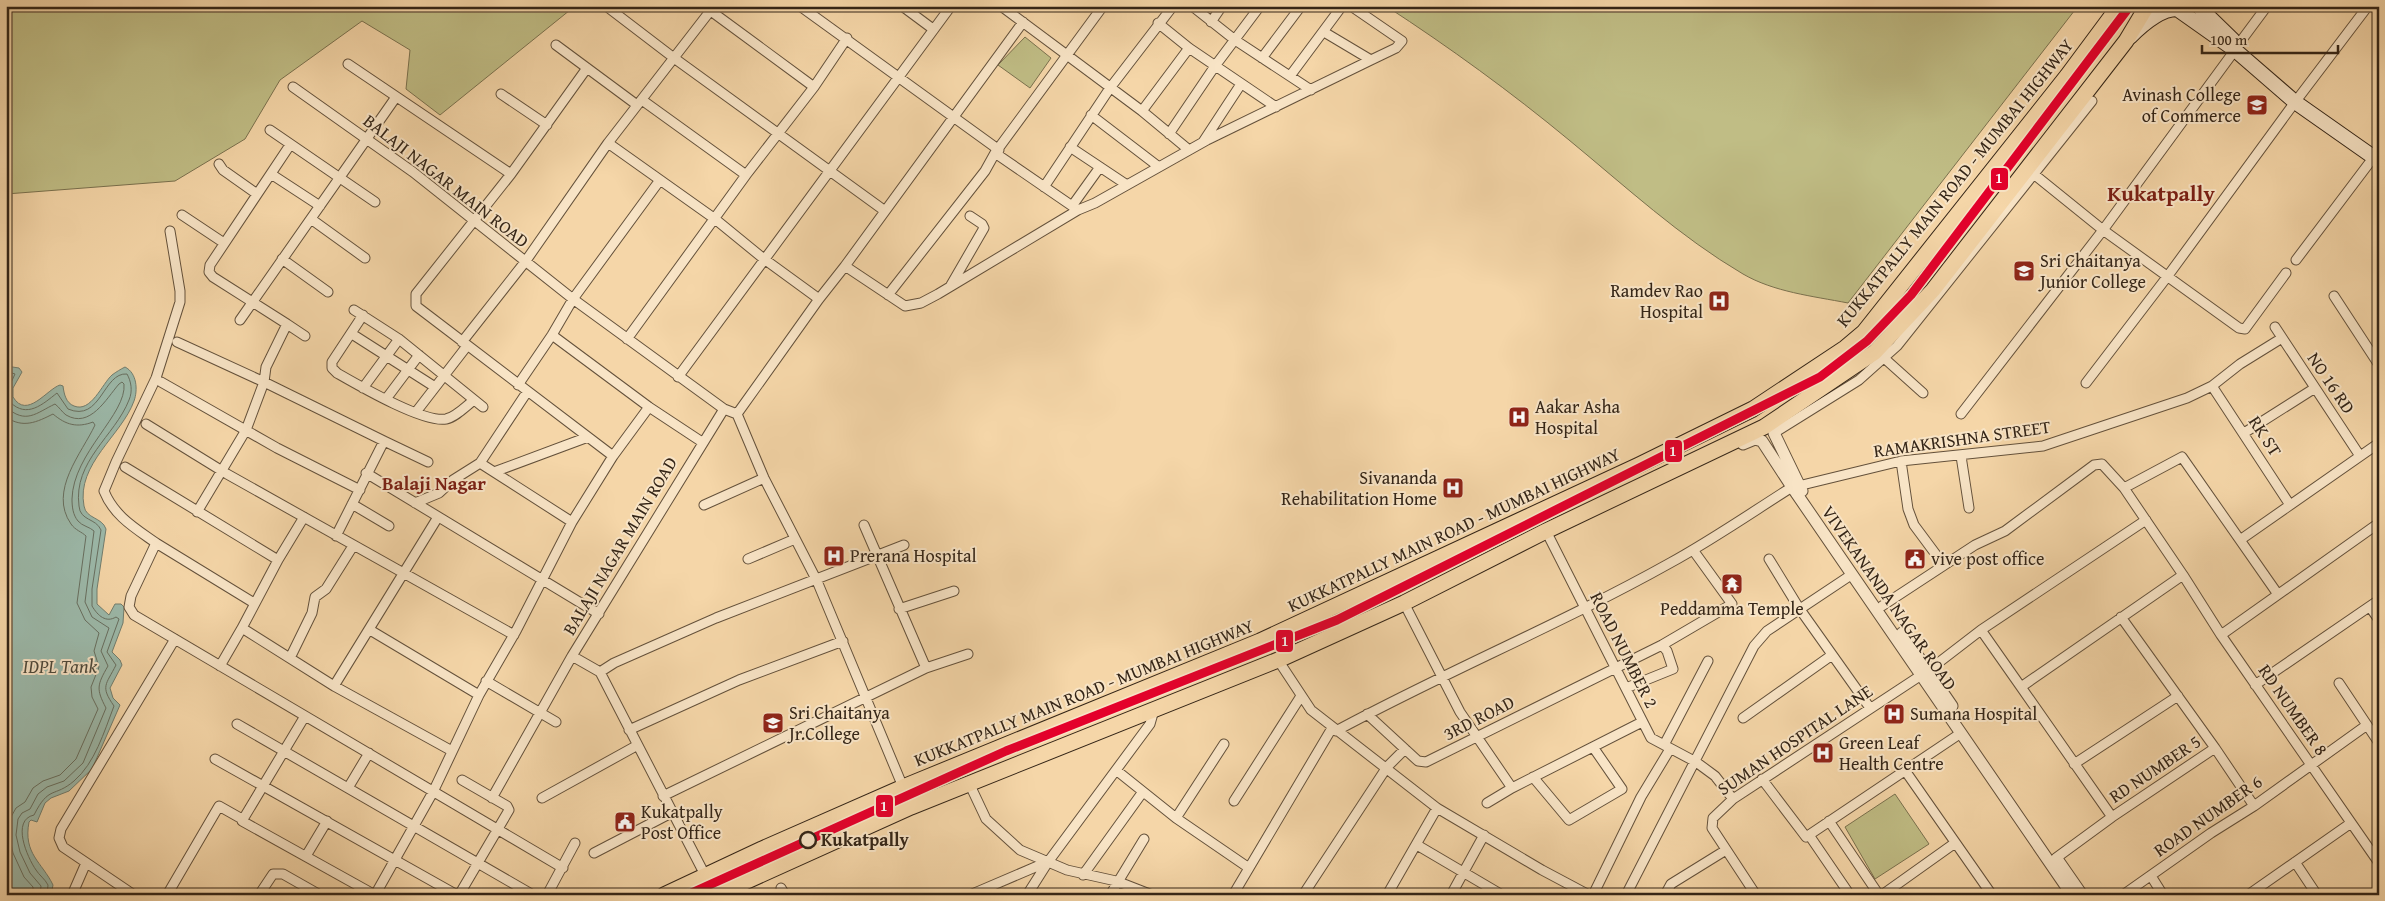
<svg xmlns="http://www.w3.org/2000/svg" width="2385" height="901" font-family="'Gentium Book Plus',serif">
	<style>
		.green { fill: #c0bd85; stroke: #7a714e }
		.water { fill: #9cb9aa; stroke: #727e6f }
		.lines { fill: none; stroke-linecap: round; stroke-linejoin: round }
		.shore { stroke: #686f60; stroke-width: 1 }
		.minor-casing { stroke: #64513b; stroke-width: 11 }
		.tertiary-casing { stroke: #64513b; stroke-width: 13 }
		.secondary-casing { stroke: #342517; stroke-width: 16 }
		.trunk-casing { stroke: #342517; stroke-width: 17 }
		.minor { stroke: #f8e4c6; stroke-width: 9 }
		.tertiary { stroke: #f8e4c6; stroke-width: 11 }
		.secondary { stroke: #f8e4c6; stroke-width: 14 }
		.trunk { stroke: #f5d6a8; stroke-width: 15 }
		.metro-1-casing { stroke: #f8e4c6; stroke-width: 12 }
		.metro-1 { stroke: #e4002b; stroke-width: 9 }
		.stop-dot { fill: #f8e4c6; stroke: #342517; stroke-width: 2.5 }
		.labels { text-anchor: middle; stroke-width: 4; stroke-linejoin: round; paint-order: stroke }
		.poi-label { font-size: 18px; fill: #342517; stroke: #f8e4c6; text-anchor: start }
		.street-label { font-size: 18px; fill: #342517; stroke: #f8e4c6 }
		.stop-label { font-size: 18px; font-weight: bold; fill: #342517; stroke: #f8e4c6; text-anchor: start }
		.neighbourhood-label { font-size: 19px; font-weight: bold; fill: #7a1f14; stroke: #f8e4c6 }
		.water-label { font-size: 19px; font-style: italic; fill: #4e4a3c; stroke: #f8e4c6 }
		.district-label { font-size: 22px; font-weight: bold; fill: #7a1f14; stroke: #f8e4c6 }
		.line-badge { stroke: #f8e4c6; stroke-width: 2 }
		.badge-label { font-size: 14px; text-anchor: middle; font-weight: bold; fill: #fff }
	</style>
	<rect width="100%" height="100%" fill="#f5d6a8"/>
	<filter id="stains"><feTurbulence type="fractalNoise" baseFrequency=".004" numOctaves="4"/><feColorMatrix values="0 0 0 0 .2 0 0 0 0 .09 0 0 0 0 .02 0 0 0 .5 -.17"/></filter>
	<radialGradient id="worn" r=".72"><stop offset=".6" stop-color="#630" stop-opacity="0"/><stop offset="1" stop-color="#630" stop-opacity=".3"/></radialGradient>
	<path class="green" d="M6 6H575L440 115 406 89 410 50 362 21 280 80 245 139 175 181 6 194Z
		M1386 6H2078L1848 303C1812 296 1774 292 1743 274 1680 237 1625 186 1569 140 1511 92 1449 47 1386 6Z
		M1025 37 1051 58 1030 88 998 65Z
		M1895 794 1929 844 1875 879 1845 827Z"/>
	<path class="water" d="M6 366 19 368 22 372 13 388V397C27 420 47 389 60 385L63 386C64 394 66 403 74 406 91 413 102 384 112 375 116 372 121 369 125 367 137 373 138 390 134 401 122 435 76 464 84 506 86 519 102 517 106 529L97 589V604L109 615 115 604H121L124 607 123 623 112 652 120 660 122 665 110 688 113 698 120 705 92 769 69 791 51 798 45 803 37 822 31 820 29 822C23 854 42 862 53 885L51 895H6Z"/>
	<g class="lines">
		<path class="shore" d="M6 371 15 374 9 387 10 402C27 419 43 404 57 393L68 409C101 423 103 372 127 374 131 381 133 391 129 400 115 436 73 461 79 506 80 521 96 518 101 530L92 589V606C98 616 106 623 116 617L119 619 107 652 116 665C106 685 100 686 114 706 104 732 95 763 74 781 54 798 49 785 34 815 11 820 27 857 36 870 39 875 45 879 48 885L47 895
			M6 407C26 425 36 413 55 404 59 407 62 412 66 415 90 429 106 399 119 384L122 382 124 384C127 414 73 453 72 499 72 507 73 515 78 521 82 526 90 527 94 531L85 602 92 617 109 628 101 651 108 666C97 685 96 689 106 708L83 763 64 781 47 787 38 794 30 809 22 813 18 819 16 835 20 852 30 873 41 886 40 895
			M6 417C23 429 37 422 53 414 66 425 77 428 93 422L95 425C82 453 48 491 71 524 75 530 82 532 86 536L77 603 85 620 99 633 94 651 99 667 91 687 92 697 98 709 76 759 60 775 43 781 33 788 25 802 16 808 11 817 9 834 13 853 24 877 33 887V895"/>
		<g class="minor-casing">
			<path id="minor" d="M606 6 674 58 885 211
				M704 6 814 87
				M800 6 999 150
				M902 6 933 29
				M1001 6 1142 111 1189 150
				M1192 6 1235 40 1311 90
				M1211 22 1222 6
				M1158 23 1189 48 1276 107
				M1324 32 1371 60
				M556 45 637 105
				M2238 45 2267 6
				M1262 58 1301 6
				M348 64 511 174
				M587 68 511 174 416 294V306L613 456
				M1290 76 1342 6
				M293 87 413 172 573 299 724 409 737 414 764 478 817 581 903 787
				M501 94 547 125
				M2299 97 2368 6
				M642 100 746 175
				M1142 111 1189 48
				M1091 115 1159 167
				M270 130 375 202
				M1169 134 1215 66 1260 6
				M1203 142 1241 84
				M608 143 715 219 764 259 819 299
				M1070 147 1127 185
				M995 153 1078 210
				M219 164 223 170 257 194
				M2030 171 2103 230 2239 328 2245 329 2286 273
				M271 174 320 206
				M1044 187 1110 88 1173 6
				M1072 206 1100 167
				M182 215 224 243
				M311 219 365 258
				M282 259 328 292
				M2296 260 2373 158
				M845 266 1023 22
				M951 285 984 228 982 224 970 216
				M888 295 985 171 995 153 1103 6
				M2334 296 2379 365
				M354 310 399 339 483 407
				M363 315 332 362V368L337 373C358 385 423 423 446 419 456 417 466 406 474 400
				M240 320 396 97
				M287 324 305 336
				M2275 327 2360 456
				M352 334 435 387
				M552 335 649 407 702 442
				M627 339 746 175 814 87 847 38
				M177 342 264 382 384 441 336 536
				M462 342 525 262 608 143 714 6
				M1884 358 1923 393
				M678 377 951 6
				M161 382 277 448 360 490
				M2086 383 2167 277 2295 102
				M518 385 552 335 573 299 660 180
				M2212 386 2290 505
				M363 388 399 339
				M386 399 419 355
				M416 412 467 346
				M737 414 819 299 845 266 905 306 921 303 938 294 1078 210 1095 203 1207 140 1371 60 1396 48 1402 41 1351 6
				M1961 414 2103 230 2235 50
				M146 424 227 474 514 635
				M1774 433 1859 380 1897 346 2092 101
				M2244 433 2315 388
				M384 441 428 462
				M1961 456 1969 508
				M1901 461 1908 509 1914 525 1943 564
				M480 463 572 522
				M125 467 278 560
				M494 472 588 437
				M366 473 599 614
				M1798 486 1901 461 2043 446 2187 398 2212 386 2240 364 2282 338
				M415 503 439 493 453 480 480 463 527 392
				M352 504 389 526
				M704 505 764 478
				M197 512 246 430 264 382 266 367 287 324 213 277 209 272 210 265 290 145
				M304 517 278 560 242 628 334 686
				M438 517 334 686 452 751
				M864 525 926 668
				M1546 531 1651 738 1696 762 1715 776 1733 799
				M2240 540 2379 443
				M156 543C135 528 114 516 104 491L116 462 156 378 180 302V291L170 231
				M748 559 795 539
				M1769 559 1799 608 1870 708
				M2183 575 2221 635 2379 863
				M254 603 156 543 131 596 129 607 134 615 563 868
				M1404 603 1460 712 1512 788 1642 722
				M1882 606 1975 545 2005 531 2094 465 2102 464 2124 488
				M2370 607 2379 620
				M899 609 954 591
				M2121 617 2215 748 2254 806
				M370 630 479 695
				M1981 630 2146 520
				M2221 635 2379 523
				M572 656 600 672 705 875
				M290 658 312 613 315 597 326 589 353 546
				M1278 660 1311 710 1437 808 1542 870 1589 895
				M220 666 242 628
				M600 672 614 663 716 618 904 545
				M486 681 556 722
				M2339 683 2379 743
				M2255 685 2379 600
				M1626 688 1673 669 1667 651 1662 645
				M1367 714 1418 761 1426 762 1662 645 1732 604 1693 550
				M1743 718 1832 655
				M237 724 533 895
				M629 730 739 680 843 641
				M1336 731C1445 672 1561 624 1670 563 1712 540 1751 513 1792 487
				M1664 745 1708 661
				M215 759 457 895
				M2074 764 2178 696
				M1904 769 1992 895
				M1116 770 1176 818 1249 868
				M1533 777 1569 820 1622 789 1593 747
				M1762 779 1806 837 1961 733
				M969 783 986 819 1020 850 1067 870 1116 881 1152 895
				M348 788 369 753
				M663 796 926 668 968 654
				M492 798 572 656 724 409
				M542 798 636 746
				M1234 801 1301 696
				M1487 803 1512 788
				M2112 817 2215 748
				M1176 818 1224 744
				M242 821 305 716
				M1829 821 1879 895
				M1809 835 1850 895
				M1417 845 1502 895
				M594 853 673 812
				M306 856 327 821
				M2056 858 2112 817 2021 687 2183 575 2124 488 2182 457 2277 593
				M2295 862 2317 895
				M1083 875 1142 793
				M2151 876 2163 895
				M781 888 785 895
				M72 895 86 863
				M134 895 63 847 59 838 61 829 175 639
				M167 895 219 806 242 819V821L375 895
				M259 895 273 874H283L320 895
				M375 895 433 792 479 695 516 631 572 522 613 456 649 407
				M459 895 509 810 507 806 462 780
				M547 895 575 843
				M970 895 1047 862
				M1027 895 1048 862 1150 724 1154 710
				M1110 895 1144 839
				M1233 895 1332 728
				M1303 895 1387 767 1405 749
				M1387 895 1437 808
				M1451 895 1484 835
				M1593 895 1641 797 1670 749
				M1626 895 1754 646 1767 631 1851 575
				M1665 895 1671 884 1726 850
				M1756 895 1712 828 1713 818 1733 799 1929 670 1981 630 2021 687
				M1882 895 1955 843
				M2123 895 2211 833 2254 806 2367 725
				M2248 895 2351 823"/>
		</g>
		<g class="tertiary-casing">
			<path id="tertiary" d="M1777 419 1774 433 1802 491
				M1743 444 1755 439 1762 441 1792 487 2072 895
				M1902 633 1952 706
				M2057 859 2082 895"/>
		</g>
		<g class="secondary-casing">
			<path id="secondary" d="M2198 6 2233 40
				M2130 37C2141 26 2160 9 2177 9L2235 50 2295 102 2379 161"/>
		</g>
		<g class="trunk-casing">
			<path id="trunk" d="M664 895 762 849 903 787 1260 641 1639 465 1753 409 1845 348 1864 332 2067 76 2119 6
				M716 895 911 807 1283 658 1404 603 1546 531 1764 427 1875 352 1933 290 2126 41 2147 6"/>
		</g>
		<use href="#minor" class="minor"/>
		<use href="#tertiary" class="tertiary"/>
		<use href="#secondary" class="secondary"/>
		<use href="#trunk" class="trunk"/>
		<g class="metro-1-casing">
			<path id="metro-1" d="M687 895 1006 751 1337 620 1820 377 1867 341 1911 295 2130 6"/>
		</g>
		<use href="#metro-1" class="metro-1"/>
	</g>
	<defs>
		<g id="university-square" transform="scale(1.125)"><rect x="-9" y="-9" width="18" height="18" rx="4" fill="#8f2418" stroke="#f8e4c6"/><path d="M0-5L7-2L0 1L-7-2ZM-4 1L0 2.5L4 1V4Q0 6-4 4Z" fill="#fff"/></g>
		<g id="hospital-square" transform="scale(1.125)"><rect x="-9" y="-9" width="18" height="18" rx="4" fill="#8f2418" stroke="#f8e4c6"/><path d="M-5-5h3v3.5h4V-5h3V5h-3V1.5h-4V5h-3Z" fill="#fff"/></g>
		<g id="civic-square" transform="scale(1.125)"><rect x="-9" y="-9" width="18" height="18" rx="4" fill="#8f2418" stroke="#f8e4c6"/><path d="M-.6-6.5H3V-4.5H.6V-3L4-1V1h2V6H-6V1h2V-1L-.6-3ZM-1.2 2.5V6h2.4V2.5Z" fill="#fff"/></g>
		<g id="temple-square" transform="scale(1.125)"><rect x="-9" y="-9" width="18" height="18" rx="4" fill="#8f2418" stroke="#f8e4c6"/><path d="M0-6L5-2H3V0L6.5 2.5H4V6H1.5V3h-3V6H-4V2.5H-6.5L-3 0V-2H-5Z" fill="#fff"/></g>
	</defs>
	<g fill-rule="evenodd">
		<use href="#university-square" x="2257" y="105"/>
		<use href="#university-square" x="2024" y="271"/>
		<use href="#hospital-square" x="1719" y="301"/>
		<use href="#hospital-square" x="1519" y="417"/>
		<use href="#hospital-square" x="1453" y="488"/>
		<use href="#hospital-square" x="834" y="556"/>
		<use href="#civic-square" x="1915" y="559"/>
		<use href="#temple-square" x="1732" y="584"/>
		<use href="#hospital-square" x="1894" y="714"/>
		<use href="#university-square" x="773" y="723"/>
		<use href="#hospital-square" x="1823" y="753"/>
		<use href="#civic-square" x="625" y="822"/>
	</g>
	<circle class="stop-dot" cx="808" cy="840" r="8"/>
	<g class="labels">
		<g class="poi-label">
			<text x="2241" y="101" text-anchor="end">Avinash College<tspan x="2241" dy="21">of Commerce</tspan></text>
			<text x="2040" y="267">Sri Chaitanya<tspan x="2040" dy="21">Junior College</tspan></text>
			<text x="1703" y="297" text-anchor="end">Ramdev Rao<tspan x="1703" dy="21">Hospital</tspan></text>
			<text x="1535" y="413">Aakar Asha<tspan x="1535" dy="21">Hospital</tspan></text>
			<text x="1437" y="484" text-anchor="end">Sivananda<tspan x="1437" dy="21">Rehabilitation Home</tspan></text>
			<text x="850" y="562">Prerana Hospital</text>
			<text x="1931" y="565">vive post office</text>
			<text x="1732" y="615" text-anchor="middle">Peddamma Temple</text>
			<text x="789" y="719">Sri Chaitanya<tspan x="789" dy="21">Jr.College</tspan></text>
			<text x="1910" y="720">Sumana Hospital</text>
			<text x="1839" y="749">Green Leaf<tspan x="1839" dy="21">Health Centre</tspan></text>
			<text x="641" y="818">Kukatpally<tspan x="641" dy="21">Post Office</tspan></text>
		</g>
		<g class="street-label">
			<text transform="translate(446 181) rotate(38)" y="6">BALAJI NAGAR MAIN ROAD</text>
			<text transform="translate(1955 183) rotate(-51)" y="6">KUKKATPALLY MAIN ROAD - MUMBAI HIGHWAY</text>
			<text transform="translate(2331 383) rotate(56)" y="6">NO 16 RD</text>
			<text transform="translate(2265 436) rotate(57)" y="6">RK ST</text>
			<text transform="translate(1962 439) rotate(-8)" y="6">RAMAKRISHNA STREET</text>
			<text transform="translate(1454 530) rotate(-25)" y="6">KUKKATPALLY MAIN ROAD - MUMBAI HIGHWAY</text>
			<text transform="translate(620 546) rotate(-59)" y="6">BALAJI NAGAR MAIN ROAD</text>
			<text transform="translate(1889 598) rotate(55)" y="6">VIVEKANANDA NAGAR ROAD</text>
			<text transform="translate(1624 650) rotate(63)" y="6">ROAD NUMBER 2</text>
			<text transform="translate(1084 693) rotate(-22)" y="6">KUKKATPALLY MAIN ROAD - MUMBAI HIGHWAY</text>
			<text transform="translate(2293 710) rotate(55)" y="6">RD NUMBER 8</text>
			<text transform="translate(1479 718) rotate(-27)" y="6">3RD ROAD</text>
			<text transform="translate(1795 740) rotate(-34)" y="6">SUMAN HOSPITAL LANE</text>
			<text transform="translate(2155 769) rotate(-34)" y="6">RD NUMBER 5</text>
			<text transform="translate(2208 816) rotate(-35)" y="6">ROAD NUMBER 6</text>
		</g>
		<g class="stop-label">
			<text x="821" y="846">Kukatpally</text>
		</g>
		<g class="neighbourhood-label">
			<text x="434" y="490">Balaji Nagar</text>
		</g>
		<g class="water-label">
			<text x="60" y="673">IDPL Tank</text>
		</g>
		<g class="district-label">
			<text x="2161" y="201">Kukatpally</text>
		</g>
	</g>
	<g class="line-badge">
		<rect x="1990" y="167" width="19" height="24" rx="5" fill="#e4002b"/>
		<rect x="1664" y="439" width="19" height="24" rx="5" fill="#e4002b"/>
		<rect x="1275" y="629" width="19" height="24" rx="5" fill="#e4002b"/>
		<rect x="875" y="794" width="19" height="24" rx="5" fill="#e4002b"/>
	</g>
	<g class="badge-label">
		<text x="1999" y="183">1</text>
		<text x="1673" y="456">1</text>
		<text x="1285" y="646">1</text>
		<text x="884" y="811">1</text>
	</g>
	<rect width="2385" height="901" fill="none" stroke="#f5d6a8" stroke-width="25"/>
	<rect x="8" y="8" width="2370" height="886" fill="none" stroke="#342517" stroke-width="2.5"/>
	<rect x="12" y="12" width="2360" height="876" fill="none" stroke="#342517"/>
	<path d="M2202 45v8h136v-8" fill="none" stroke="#342517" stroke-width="2.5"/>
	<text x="2210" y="45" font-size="15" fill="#342517" stroke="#f8e4c6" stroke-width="4" paint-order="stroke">100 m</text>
	<rect width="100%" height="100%" filter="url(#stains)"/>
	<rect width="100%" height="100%" fill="url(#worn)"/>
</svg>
